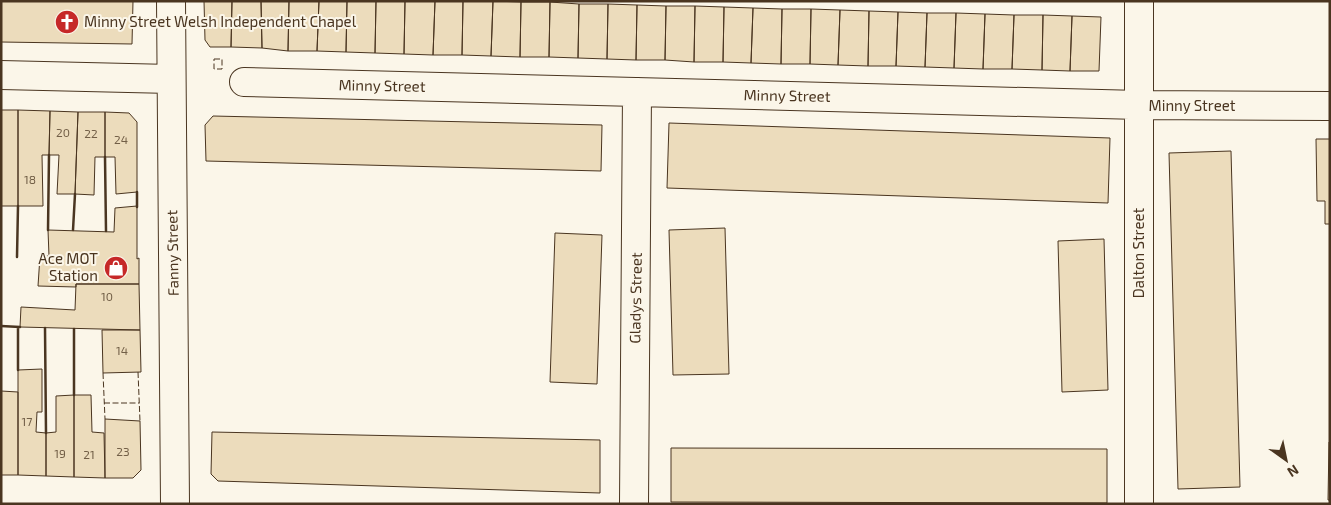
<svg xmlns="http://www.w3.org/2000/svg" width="1331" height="505" font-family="'Exo 2',sans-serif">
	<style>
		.building { fill: #ecdcbc; stroke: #4a3520 }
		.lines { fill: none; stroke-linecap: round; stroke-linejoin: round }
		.street-casing { stroke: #4a3520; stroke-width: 30 }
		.street { stroke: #fbf6e9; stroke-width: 28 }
		.fence { stroke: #4a3520; stroke-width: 1; stroke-dasharray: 6 2.5; stroke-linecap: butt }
		.wall { stroke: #4a3520; stroke-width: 2.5 }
		.labels { text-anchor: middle; stroke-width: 4; stroke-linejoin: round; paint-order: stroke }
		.number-label { font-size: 12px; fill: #725f47 }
		.poi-label { font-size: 15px; fill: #4a3520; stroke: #fbf6e9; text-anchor: start }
		.street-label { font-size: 15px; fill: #4a3520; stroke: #fbf6e9 }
	</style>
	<rect width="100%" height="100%" fill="#fbf6e9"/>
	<path class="building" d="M1 1H133L132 44 1 42Z
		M204 1H232L231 47H210L205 40Z
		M232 1H261L262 48 231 47Z
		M261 1H289L288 51 262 48Z
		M289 1H319L317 51H288Z
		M319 1H347L346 52 317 51Z
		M347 1H376L375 53 346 52Z
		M376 1H405L404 54 375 53Z
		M405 1H435L433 55 404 54Z
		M435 1H463L462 55H433Z
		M463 1H493L491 56 462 55Z
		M493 1 521 2 520 57 491 56Z
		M521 2H550L549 57H520Z
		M550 2 579 4 578 58 549 57Z
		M579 4H608L607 59 578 58Z
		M608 4 637 5 636 60 607 59Z
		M637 5 666 6 665 60H636Z
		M666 6H695L694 62 665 60Z
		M695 6 724 7 723 62H694Z
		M724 7 753 8 751 63 723 62Z
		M753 8 782 9 781 64 751 63Z
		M782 9H811L810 64H781Z
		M811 9 840 10 838 65 810 64Z
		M840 10 869 11 868 66 838 65Z
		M869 11 898 12 896 66H868Z
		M898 12 927 13 925 67 896 66Z
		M927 13H956L954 68 925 67Z
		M956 13 985 14 983 69 954 68Z
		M985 14 1014 15 1012 69H983Z
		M1014 15H1043L1042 70 1012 69Z
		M1043 15 1072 16 1070 71 1042 70Z
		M1072 16 1101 17 1099 71H1070Z
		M1 110H18V206H1Z
		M18 110 50 111 49 155H42L43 206H18Z
		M50 111 78 112 75 194H57L59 155H49Z
		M78 112H105V157H95L94 195 75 194Z
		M105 112 129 113 137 122V192L116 194 115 157H105Z
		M213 116 602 125 601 171 206 161 205 125Z
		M669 123 1110 138 1108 203 667 188Z
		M1316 139H1330V224H1325V201H1317Z
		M1231 151 1240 487 1178 489 1169 153Z
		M137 206V259L139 258V284H76V287L38 286 40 256H49L48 230 114 232 115 208Z
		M725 228 729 374 673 375 669 230Z
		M555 233 602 235 597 384 550 382Z
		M1104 239 1108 390 1062 392 1058 241Z
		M76 284H139L140 330 20 327 21 307 75 310Z
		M102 330H140L141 372 103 373Z
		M42 369V412H37L36 432 46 433V476L18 475V370Z
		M1 391 18 392V475H1Z
		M74 395V477L46 476V433L56 432V396Z
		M74 395H91L92 432 104 433 105 478 74 477Z
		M105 419 140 421 141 470 133 478H105Z
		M212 432 600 440V493L218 481 211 474Z
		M1329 442H1330V500H1328Z
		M671 448 1107 449V503L671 502Z"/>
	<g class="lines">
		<g class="street-casing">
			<path id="street" d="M171 1 175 504
				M1139 1V504
				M1 75 171 79
				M244 82 1139 105 1330 106
				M634 504 637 92"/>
		</g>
		<use href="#street" class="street"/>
		<path class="fence" d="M214 59H222V69H214Z
			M138 372 140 421
			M103 373 105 419
			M104 403H139"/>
		<path class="wall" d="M105 157 106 231
			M137 192V207
			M48 230 49 155
			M73 230 75 194
			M17 257 18 206
			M1 326 20 327
			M18 327V370
			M45 328 46 433
			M74 395V329"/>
	</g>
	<defs>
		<g id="church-disc" transform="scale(1.25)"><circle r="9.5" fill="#c62828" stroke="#fbf6e9"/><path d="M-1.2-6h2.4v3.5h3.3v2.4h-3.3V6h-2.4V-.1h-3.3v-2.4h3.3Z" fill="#fff"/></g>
		<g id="shop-disc" transform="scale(1.25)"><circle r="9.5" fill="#c62828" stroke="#fbf6e9"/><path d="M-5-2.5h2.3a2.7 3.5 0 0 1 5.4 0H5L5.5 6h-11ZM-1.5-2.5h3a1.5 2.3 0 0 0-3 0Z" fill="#fff"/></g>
	</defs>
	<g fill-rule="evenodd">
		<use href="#church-disc" x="67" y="22"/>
		<use href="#shop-disc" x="116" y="268"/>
	</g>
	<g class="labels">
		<g class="number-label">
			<text x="63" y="137">20</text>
			<text x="91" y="138">22</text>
			<text x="121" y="144">24</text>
			<text x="30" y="184">18</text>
			<text x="107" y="301">10</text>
			<text x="122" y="355">14</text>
			<text x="27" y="426">17</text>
			<text x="123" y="456">23</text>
			<text x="60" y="458">19</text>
			<text x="89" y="459">21</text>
		</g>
		<g class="poi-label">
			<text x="84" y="27">Minny Street Welsh Independent Chapel</text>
			<text x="98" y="264" text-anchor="end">Ace MOT<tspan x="98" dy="17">Station</tspan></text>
		</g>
		<g class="street-label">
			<text transform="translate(382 86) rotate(1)" y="5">Minny Street</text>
			<text transform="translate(787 96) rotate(1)" y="5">Minny Street</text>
			<text x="1192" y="111">Minny Street</text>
			<text transform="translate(173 253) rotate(-91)" y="5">Fanny Street</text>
			<text transform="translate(1139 253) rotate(-90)" y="5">Dalton Street</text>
			<text transform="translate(636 298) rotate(-89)" y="5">Gladys Street</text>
		</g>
	</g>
	<rect width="1331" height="505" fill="none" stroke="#4a3520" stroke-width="5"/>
	<g transform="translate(1286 460) rotate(147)" stroke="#fbf6e9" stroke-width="4" paint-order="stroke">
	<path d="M0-4L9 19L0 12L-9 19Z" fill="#4a3520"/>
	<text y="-8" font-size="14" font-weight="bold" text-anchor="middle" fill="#4a3520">N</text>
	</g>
</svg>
